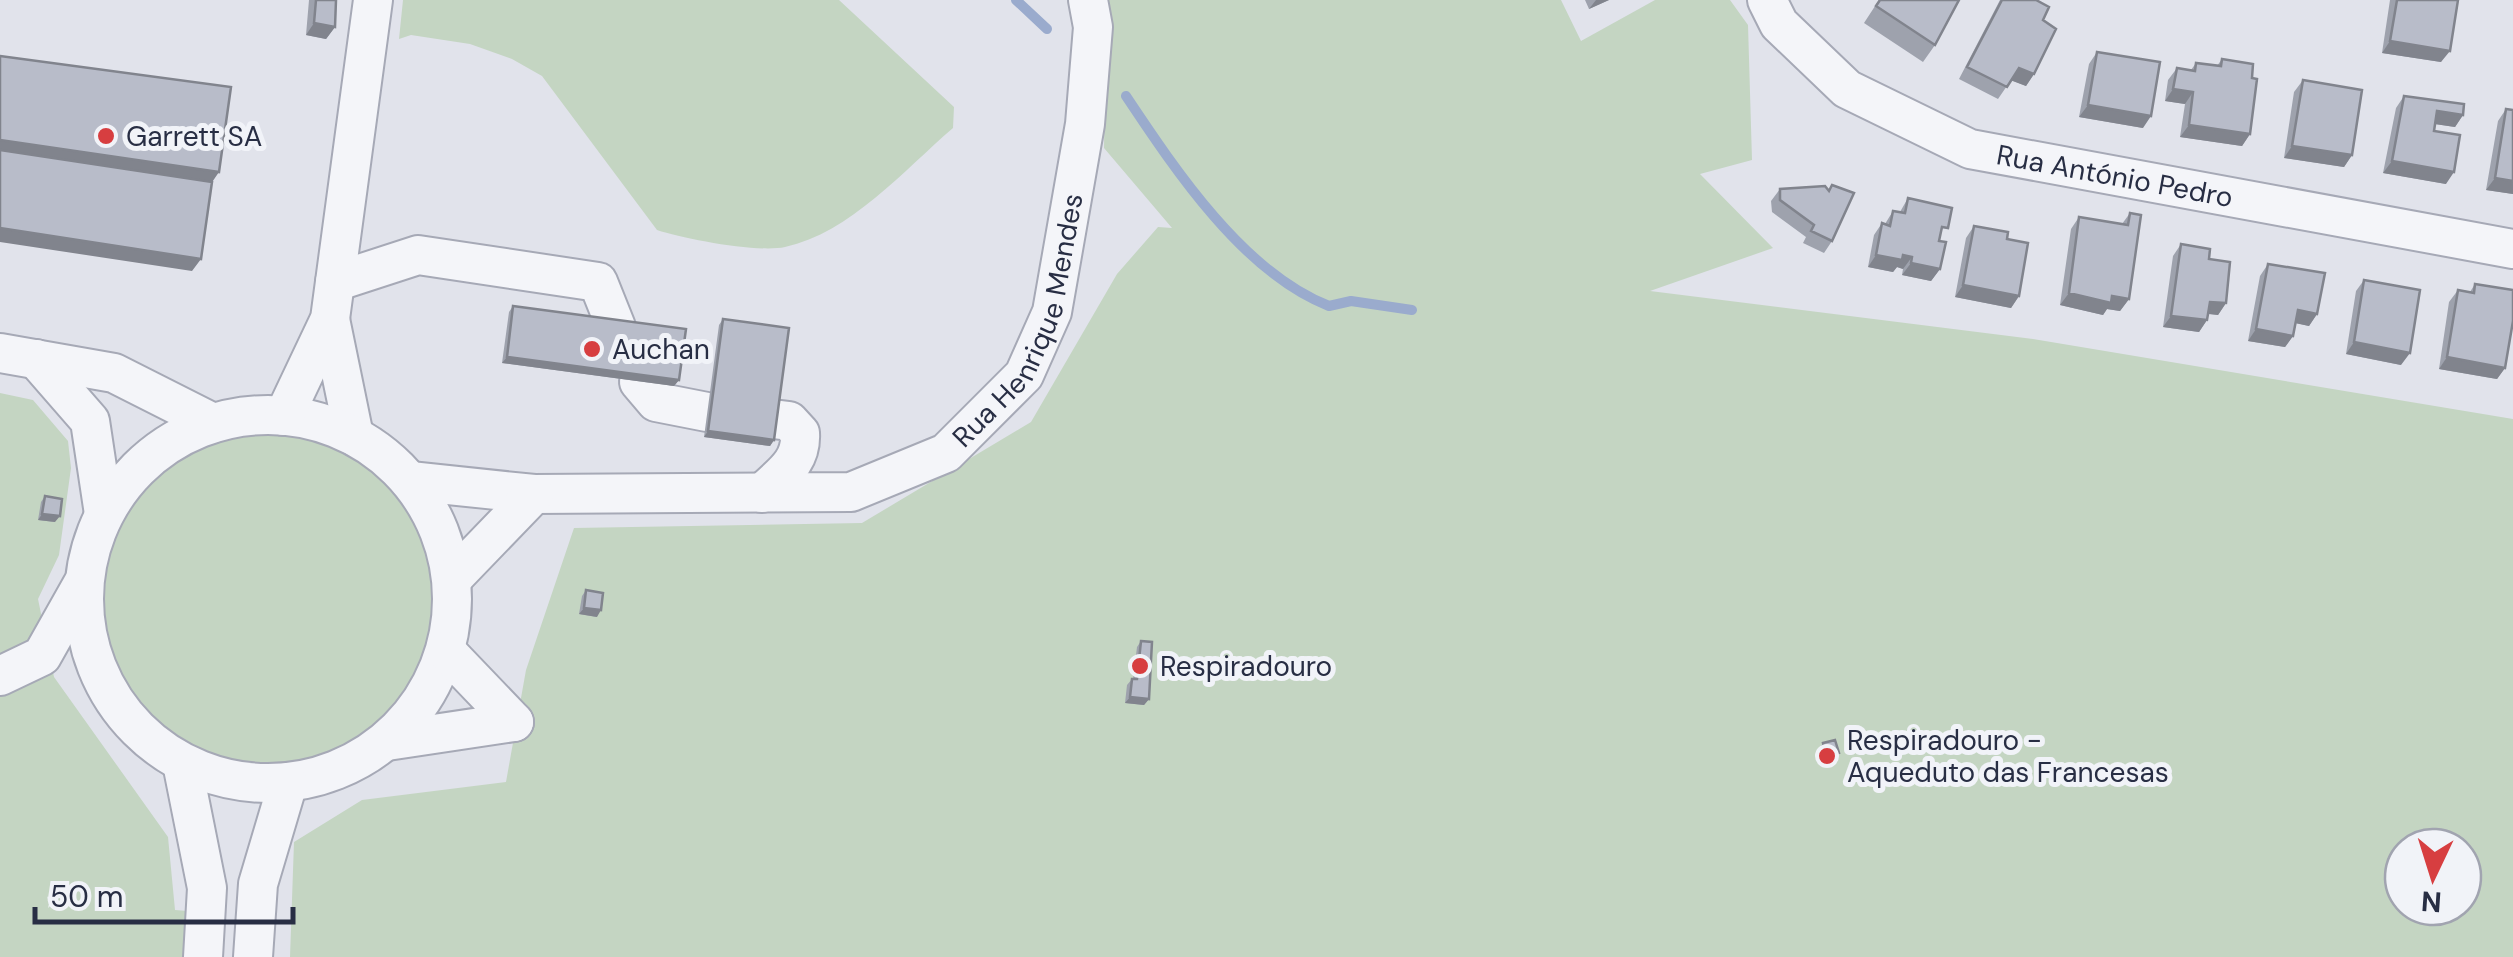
<svg xmlns="http://www.w3.org/2000/svg" width="2513" height="957" font-family="'DM Sans',sans-serif">
	<style>
		.green { fill: #c4d5c2; fill-rule: evenodd }
		.lines { fill: none; stroke-linecap: round; stroke-linejoin: round }
		.stream { stroke: #9aabcd; stroke-width: 10 }
		.minor-casing { stroke: #a6a9b6; stroke-width: 42 }
		.minor { stroke: #f4f5f9; stroke-width: 38 }
		.wall { fill: #9ea2ad }
		.shaded-wall { fill: #81848d }
		.building { fill: #b8bcc9; stroke: #81848d; stroke-width: 2.5 }
		.poi-dot { fill: #d73e40; stroke: #f1f3f8; stroke-width: 4 }
		.labels { text-anchor: middle; stroke-width: 10; stroke-linejoin: round; paint-order: stroke }
		.poi-label { font-size: 28px; fill: #282e44; stroke: #f1f3f8; text-anchor: start }
		.street-label { font-size: 28px; fill: #282e44; stroke: #f1f3f8 }
	</style>
	<rect width="100%" height="100%" fill="#e1e3eb"/>
	<path class="green" d="M403 0H839L954 107 953 128C904 170 850 233 785 247 758 253 684 239 657 230L542 76 512 59 470 44 411 35 399 39Z
		M1106 0H1561L1581 41 1655 0H1730L1748 25 1752 160 1700 174 1773 248 1650 291 2033 339 2513 419V957H290L294 842 362 800 506 782 526 670 574 528 862 523 1031 422 1117 274 1158 227 1172 228 1104 148ZM2403 847H2463V907H2403Z
		M0 393 33 400 68 441 71 468 59 555 38 599 54 677 168 837 175 910 188 911 184 957H0Z
		M102 600a166 166 0 1 1 332 0a166 166 0 1 1-332 0Z"/>
	<g class="lines">
		<path class="stream" d="M1016 0 1047 29
			M1126 96C1176 171 1244 273 1329 306L1351 301 1412 310"/>
		<g class="minor-casing">
			<g id="minor">
				<path id="s1" d="M1767 0 1779 24 1847 89 1970 149 2513 249"/>
				<path d="M335 282 418 255 598 282 616 327"/>
				<path d="M330 319 354 436"/>
				<path d="M0 353 114 373 213 423"/>
				<path d="M36 359 90 421 104 514"/>
				<path d="M639 382 656 402 707 412"/>
				<circle cx="268" cy="599" r="184"/>
				<path d="M284 416 330 319 373 0"/>
				<path id="s2" d="M410 481 534 494 851 492 946 453 1024 375 1052 312 1085 124 1093 27 1088 0"/>
				<path d="M762 493C782 474 802 462 800 433L789 421 773 419"/>
				<path d="M452 579 534 494"/>
				<path d="M446 651 514 722"/>
				<path d="M0 676 42 656 82 585"/>
				<path d="M387 741 514 722"/>
				<path d="M182 763 207 888 203 957"/>
				<path d="M253 957 258 884 288 783"/>
			</g>
		</g>
		<use href="#minor" class="minor"/>
	</g>
	<path class="wall" d="M309 0H336L335 27 326 39 306 35Z
		M1585 0H1609L1589 9Z
		M1879 0H1959L1935 45 1923 62 1864 23Z
		M2000 0H2036L2043 20 2034 74 2026 86 2011 80 1998 99 1959 79Z
		M2390 0H2458L2441 62 2382 53Z
		M2097 52 2143 128 2079 117 2089 64Z
		M2222 59 2252 78 2250 134 2242 146 2180 137 2185 104 2165 101 2168 80 2177 68 2191 70 2196 63 2217 66Z
		M2303 80 2352 155 2344 167 2284 158 2294 92Z
		M2404 96 2463 115 2455 127 2435 124 2434 131 2446 184 2383 173 2396 108Z
		M2506 109 2513 110V194L2486 190 2498 121Z
		M1832 185V241L1824 253 1803 243 1806 237 1772 212 1771 201 1780 189 1828 190Z
		M1908 198 1940 240V269L1931 281 1902 275 1903 269 1897 267 1893 272 1868 267 1874 235 1882 223 1885 224 1893 211 1900 212Z
		M2130 213 2129 299 2120 311 2107 309 2103 315 2060 305 2071 229 2079 217 2122 224Z
		M1974 226 2007 239 2019 296 2011 308 1955 297 1966 238Z
		M2181 244 2209 259 2226 303 2218 315 2208 314 2207 320 2199 332 2163 327 2173 256Z
		M2268 264 2317 314 2309 326 2296 323 2293 336 2285 347 2248 341 2260 276Z
		M2364 280 2401 365 2346 354 2356 291Z
		M2475 284 2505 368 2497 379 2439 369 2449 302 2458 290 2470 292Z
		M513 306 679 380 674 386 502 363 509 312Z
		M723 319 774 440 770 446 704 437 719 325Z
		M45 496 55 522 38 520 41 502Z
		M586 590 597 617 579 614 582 596Z
		M1141 641 1149 699 1144 705 1125 703 1127 685 1132 679H1133L1137 647Z
		M1823 743 1835 760 1821 763 1819 749Z"/>
	<path class="shaded-wall" d="M1596 0H1609L1589 9Z
		M314 23 335 27 326 39 306 35Z
		M2390 41 2450 51 2441 62 2382 53Z
		M2019 68 2034 74 2026 86 2010 80Z
		M2173 89 2193 92 2185 104 2165 101Z
		M2088 105 2151 116 2143 128 2079 117Z
		M2437 111 2463 115 2455 127 2428 123Z
		M2189 125 2250 134 2242 146 2180 137Z
		M0 140 219 172 204 194 0 163Z
		M2292 146 2352 155 2344 167 2284 158Z
		M2392 161 2454 172 2446 184 2383 173Z
		M2495 178 2513 181V194L2486 190Z
		M0 228 201 259 192 271 0 242Z
		M1876 255H1903L1912 257 1903 269 1897 267 1893 272 1868 267Z
		M1911 263 1940 269 1931 281 1902 275Z
		M1963 285 2019 296 2011 308 1955 297Z
		M2069 293 2112 296 2129 299 2120 311 2107 309 2103 315 2060 305Z
		M2210 302 2226 303 2218 315 2202 313Z
		M2298 310 2317 314 2309 326 2290 322Z
		M2171 316 2207 320 2199 332 2163 327Z
		M2256 329 2293 336 2285 347 2248 341Z
		M2354 342 2410 353 2401 365 2346 354Z
		M507 357 679 380 674 386 502 363Z
		M2447 357 2505 368 2497 379 2439 369Z
		M708 431 774 440 770 446 704 437Z
		M42 514 60 516 55 522 38 520Z
		M584 608 601 610 597 617 579 614Z
		M1130 697 1149 699 1144 705 1125 703Z
		M1839 753 1835 760 1821 763 1826 757Z"/>
	<path class="building" d="M316 0H336L335 27 314 23Z
		M1880 0H1959L1935 45 1876 6Z
		M2002 0H2036L2049 7 2043 20 2056 29 2034 74 2019 68 2007 87 1967 67Z
		M2397 0H2458L2450 51 2390 41Z
		M2097 52 2160 62 2151 116 2088 105Z
		M0 56 231 87 219 172 0 140Z
		M2222 59 2253 64 2252 78 2257 79 2250 134 2189 125 2193 92 2173 89 2177 68 2195 71 2196 63 2221 66Z
		M2303 80 2362 90 2352 155 2292 146Z
		M2404 96 2464 104 2463 115 2437 111 2434 131 2460 135 2454 172 2392 161Z
		M2506 109 2513 110V181L2495 178Z
		M0 150 212 182 201 259 0 228Z
		M1832 185 1854 193 1832 241 1811 231 1814 225 1780 200V189L1825 186 1829 191Z
		M1908 198 1952 208 1948 228 1942 227 1939 241 1946 242 1940 269 1911 263 1912 257 1903 255 1902 260 1876 255 1882 223 1890 226 1893 211 1905 213Z
		M2130 213 2141 215 2129 299 2112 296 2111 303 2069 293 2079 217 2128 225Z
		M1974 226 2008 232 2007 239 2028 243 2019 296 1963 285Z
		M2181 244 2210 249 2209 259 2230 262 2226 303 2210 302 2207 320 2171 316Z
		M2268 264 2325 273 2317 314 2298 310 2293 336 2256 329Z
		M2364 280 2420 290 2410 353 2354 342Z
		M2475 284 2513 290V321L2505 368 2447 357 2458 290 2474 293Z
		M513 306 686 329 679 380 507 357Z
		M723 319 789 328 774 440 708 431Z
		M45 496 62 499 60 516 42 514Z
		M586 590 603 593 601 610 584 608Z
		M1141 641 1152 642 1149 699 1130 697 1132 679H1137Z
		M1835 740 1839 753 1826 757 1823 743Z"/>
	<g class="poi-dot">
		<circle cx="106" cy="136" r="10"/>
		<circle cx="592" cy="349" r="10"/>
		<circle cx="1140" cy="666" r="10"/>
		<circle cx="1827" cy="756" r="10"/>
	</g>
	<g class="labels">
		<g class="poi-label">
			<text x="126" y="146">Garrett SA</text>
			<text x="612" y="359">Auchan</text>
			<text x="1160" y="676">Respiradouro</text>
			<text x="1847" y="750">Respiradouro -<tspan x="1847" dy="32">Aqueduto das Francesas</tspan></text>
		</g>
		<g class="street-label">
			<text dy="10" stroke="none"><textPath href="#s1" startOffset="405">Rua António Pedro</textPath></text>
			<text dy="10" stroke="none"><textPath href="#s2" startOffset="702">Rua Henrique Mendes</textPath></text>
		</g>
	</g>
	<g transform="translate(2433 877) rotate(184)"><circle r="48" fill="#f1f3f8" stroke="#a1a4b0" stroke-width="2.5"/>
	<path d="M0-8L18 38L0 25L-18 38Z" fill="#d73e40"/>
	<text y="-15" font-size="28" font-weight="bold" text-anchor="middle" fill="#282e44">N</text>
	</g>
	<path d="M35 907v15h258v-15" fill="none" stroke="#282e44" stroke-width="5"/>
	<text x="50" y="907" font-size="30" fill="#282e44" stroke="#f1f3f8" stroke-width="8" paint-order="stroke">50 m</text>
</svg>
